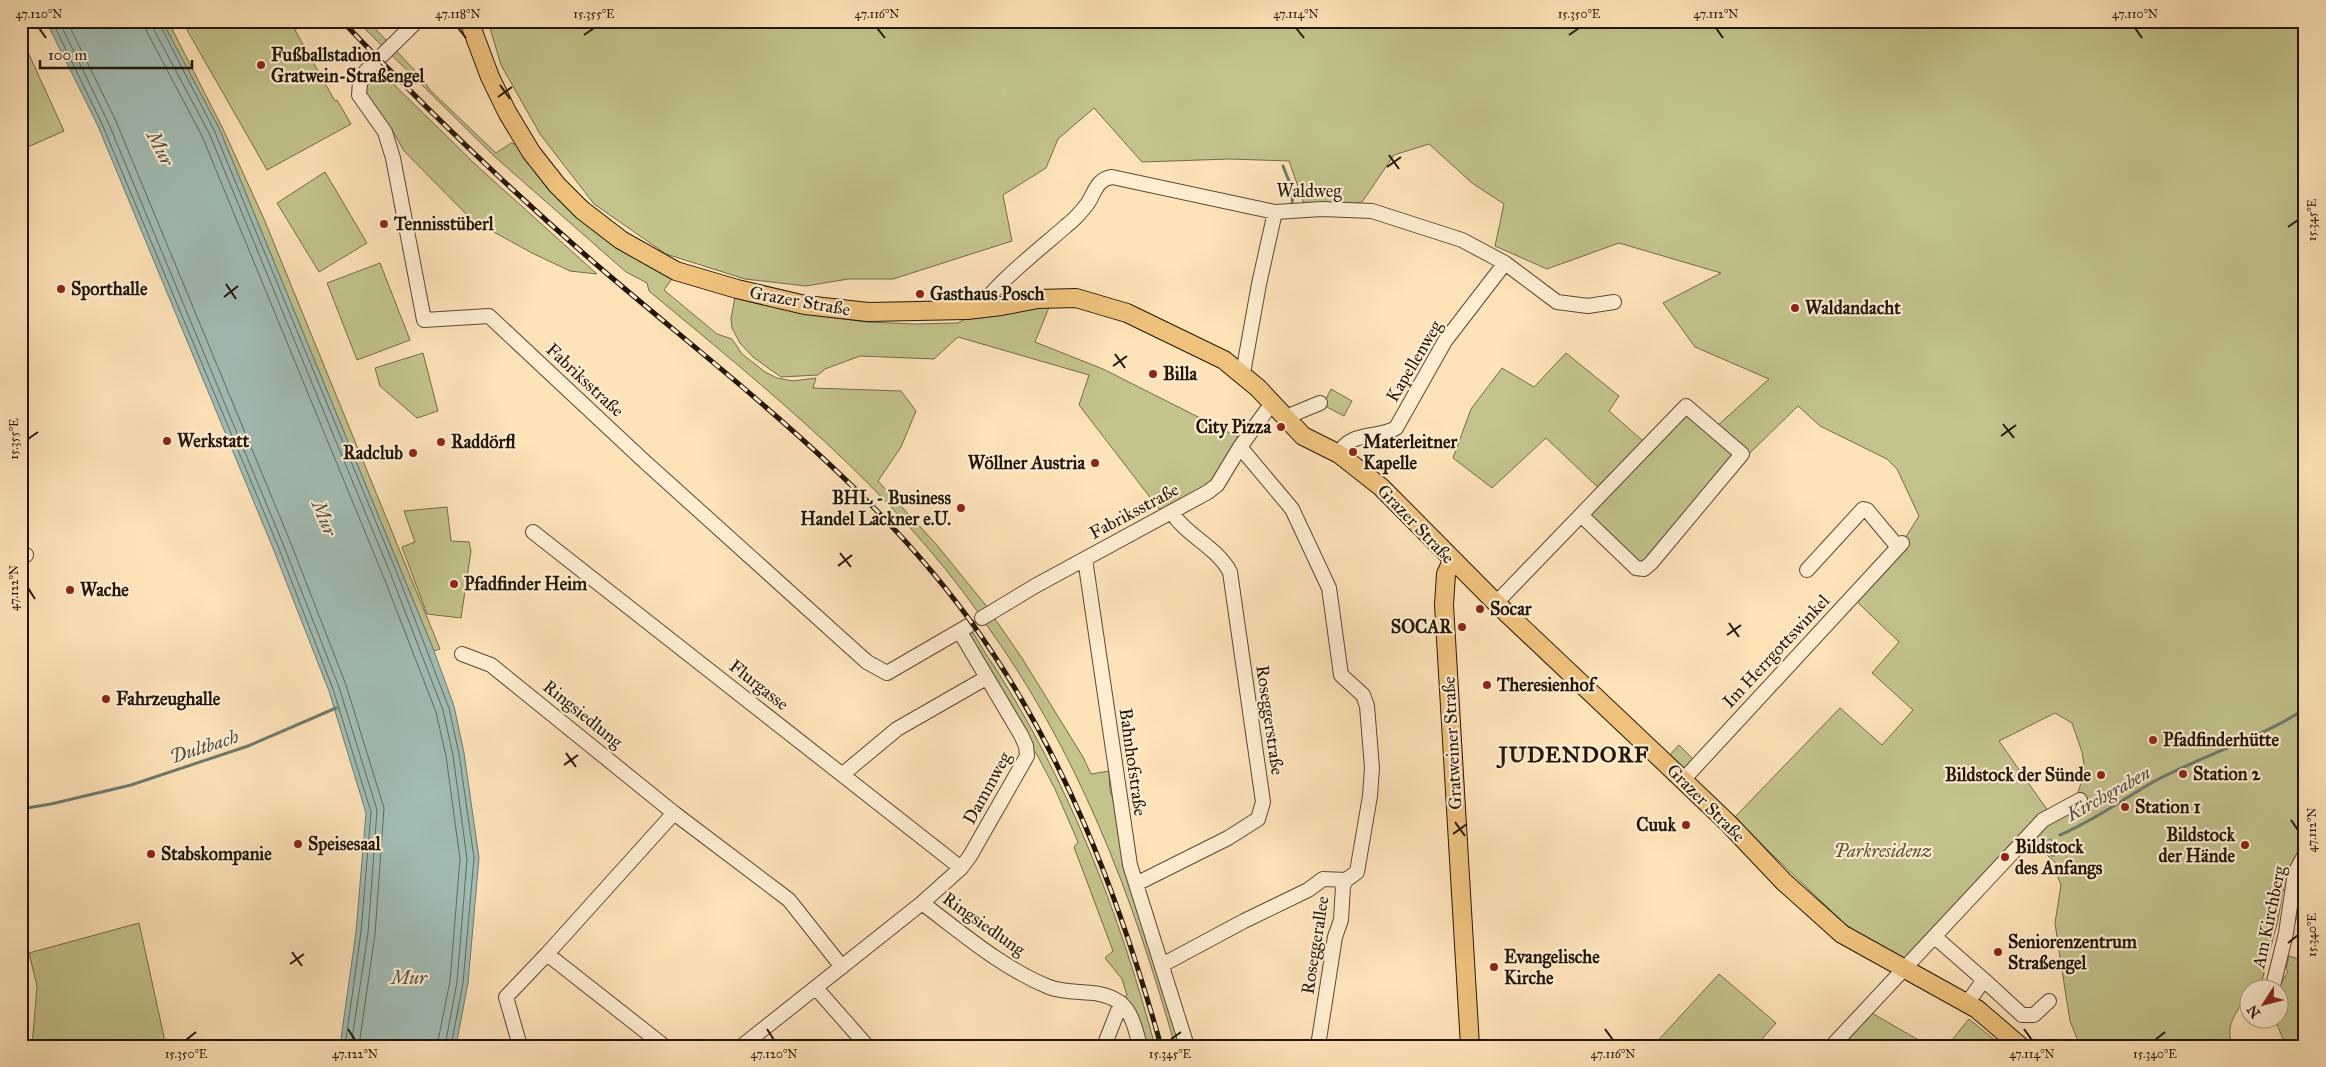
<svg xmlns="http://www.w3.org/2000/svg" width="2326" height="1067" font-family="'IM FELL Great Primer',serif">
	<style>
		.green { fill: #c3c38c; stroke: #726c4a; fill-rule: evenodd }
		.water { fill: #a1bdb5; stroke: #6e7a70 }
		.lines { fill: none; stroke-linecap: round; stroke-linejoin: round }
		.shore { stroke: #626a5f; stroke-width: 1 }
		.stream { stroke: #6e7a70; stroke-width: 3 }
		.minor-casing { stroke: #594935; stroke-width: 16 }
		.major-casing { stroke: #221609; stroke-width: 20 }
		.minor { stroke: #feedd1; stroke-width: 14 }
		.major { stroke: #efc27c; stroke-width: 18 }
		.rail-casing { stroke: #221609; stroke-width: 5 }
		.rail { stroke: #feedd1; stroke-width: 3; stroke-dasharray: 9; stroke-linecap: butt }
		.ticks { fill: none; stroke: #221609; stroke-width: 2 }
		.poi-dot { fill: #8f2418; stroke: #feedd1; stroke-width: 2 }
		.labels { text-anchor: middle; stroke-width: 4.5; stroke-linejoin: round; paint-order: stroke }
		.poi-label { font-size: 18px; font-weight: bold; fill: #221609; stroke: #feedd1; text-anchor: start }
		.street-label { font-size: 18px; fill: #221609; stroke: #feedd1 }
		.park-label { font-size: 18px; font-style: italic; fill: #5a5337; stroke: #feedd1 }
		.water-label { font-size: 19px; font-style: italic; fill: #4e5045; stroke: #feedd1 }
		.district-label { font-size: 22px; font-weight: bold; letter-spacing: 1px; fill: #221609; stroke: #feedd1 }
		.neatline { fill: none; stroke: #221609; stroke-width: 2 }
		.ticks-label { font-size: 12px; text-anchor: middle; fill: #221609 }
	</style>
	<rect width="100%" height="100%" fill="#fee3b8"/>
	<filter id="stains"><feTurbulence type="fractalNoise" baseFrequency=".004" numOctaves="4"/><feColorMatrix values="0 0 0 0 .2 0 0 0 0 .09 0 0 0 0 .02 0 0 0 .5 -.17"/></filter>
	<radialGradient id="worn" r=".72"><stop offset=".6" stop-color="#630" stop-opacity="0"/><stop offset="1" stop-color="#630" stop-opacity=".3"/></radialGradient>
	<path class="green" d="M162 21H168L223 129 264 219 440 649 434 651 219 128Z
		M202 21H294L298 28 295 30 335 101 337 100 351 124 267 170 187 30Z
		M357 21H368L420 76 430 90 496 153 511 143 520 146 674 276 664 290 717 334 732 339 742 354 765 372 777 378 793 381 816 378 813 388 901 391 916 411 901 447 878 481 936 544 988 608 980 615C890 487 768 390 649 291L647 283 626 272 494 156Z
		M488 21H2305V922L2294 919 2298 893 2283 890 2278 920 2260 988 2248 990C2242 1009 2222 1023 2233 1046H2080L2070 1021 2059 951 2055 923 2061 885 2057 875 2055 862 2025 836 2005 853 1904 959 1871 943 1845 924 1734 818 1840 708 1882 745 1913 710 1872 673 1899 642 1853 598 1902 543 1919 516 1897 469 1887 459 1820 426 1798 406 1712 490 1643 566 1584 515 1604 493 1546 438 1492 488 1453 458 1471 409 1502 368 1534 387 1566 353 1619 396 1609 411 1643 441 1684 399 1717 426 1769 379 1695 347 1663 303 1721 273 1619 243 1547 269 1495 246 1504 204 1472 183 1429 144 1394 155 1362 202 1308 215 1289 161 1230 159 1142 162 1094 108 1058 139 1046 168 1003 195 1012 241 893 279H848L806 286 745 279 666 254 594 204 540 134 501 65ZM2055 713 2072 723 2082 752 2085 770 2076 799 2048 811 1999 741Z
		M21 37 64 131 21 150Z
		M377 68 476 165 597 274 570 271 532 253 472 220 404 151 394 133 363 94Z
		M325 172 367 243 319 272 277 203Z
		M380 263 410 340 357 360 327 283Z
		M735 297 813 315 866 322 915 324 958 323 970 316 1050 305 1035 342 1103 369 1238 437 1214 483 1165 510 1159 509 1079 405 1089 375 958 337 934 359 860 356 825 369 818 375 781 377 753 357 740 343 732 328 731 319Z
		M423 353 438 411 417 418 380 386 375 368Z
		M1331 389 1352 401 1344 416 1323 405Z
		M447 507 451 541 469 542 471 551 461 618 427 614 402 547 415 542 404 511Z
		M993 616 1022 658 1083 757 1091 774 1109 771 1110 791 1113 798 1120 846 1182 1046H1175C1132 893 1077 749 983 620Z
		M970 628C978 640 985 654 994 666 1069 783 1119 912 1155 1046H1144L1124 997 1127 995 1122 979 1105 958 1113 951 1074 847 1078 842 1055 789 1036 753 1032 750 966 633Z
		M1679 745 1695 761 1685 771 1669 756Z
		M139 923 166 1046H32L37 986 29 953Z
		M2289 956 2305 961V991L2300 992 2305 1039 2299 1040 2300 1046H2286L2275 1020H2278V989L2288 971 2286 969Z
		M1719 974 1776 1023 1756 1046H1653Z
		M1870 1012 1929 1046H1838Z
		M1969 1019 2002 1046H1947Z"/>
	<path class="water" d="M46 21H162L219 128 434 651 454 706 464 753 479 858 468 983 456 1046H340L356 932 366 813 329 691 273 548 98 126Z
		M2051 839 2059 850 2055 856C2048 857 2041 850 2040 843Z"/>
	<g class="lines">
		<path class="shore" d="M52 21 102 124 278 546 333 689 371 812 361 932 345 1046
			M59 21 108 122 283 544 339 687 377 810 368 933 351 1046
			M67 21 115 119 290 541 346 685 384 808 375 934 359 1046
			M144 21 147 32 202 136 384 578 436 712 446 756 460 859 450 981 437 1046
			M152 21 153 28 209 133 391 575 443 710 453 755 467 859 457 982 445 1046
			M158 21 214 130 397 573 449 708 459 754 474 858 463 983 451 1046"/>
		<path class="stream" d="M1283 166 1293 191 1292 206
			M21 809 51 804 131 785 248 746 336 708
			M2060 835C2093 821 2122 800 2153 782 2203 755 2257 740 2305 709"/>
		<g class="minor-casing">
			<path id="minor" d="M417 21 366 71 360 82 359 95 385 132 393 158 424 320 489 316 644 461 867 662 887 673 968 626
				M982 309C983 293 1052 239 1066 226 1074 220 1082 211 1088 203 1095 192 1097 179 1112 177L1275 212 1322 209 1372 211 1462 240 1505 263 1557 302 1588 306 1614 302
				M1243 373 1259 284 1275 212
				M1286 417 1320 403
				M1240 447 1292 509 1329 588 1341 675 1363 695 1367 706 1372 768 1370 796 1357 872 1346 880 1343 886 1341 920 1335 937 1318 1046
				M1339 454C1349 431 1377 439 1396 428L1445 341 1505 263
				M533 532 961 868
				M21 554 26 555
				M1085 559 1130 865 1187 1046
				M1807 570 1863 509 1867 510 1898 547
				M1496 603 1686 406 1742 454 1651 563 1644 569 1636 568 1581 515
				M982 618 1035 586 1208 492 1217 485 1240 447 1272 403
				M462 654 491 665 674 813
				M843 774 897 729 986 678
				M1683 780 1902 543
				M1136 884 1228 838 1258 819 1263 802 1230 572C1217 547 1187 536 1172 513
				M922 903 961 868 970 856 1027 756 1026 746 1021 735 960 632
				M1935 937 1984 980 1967 1003
				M547 954 674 813 789 900 842 967
				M1162 965 1244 921 1308 890 1323 879 1346 880
				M1984 980 2022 1015H2034L2049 1001
				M816 988 867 1046
				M2272 990 2286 933 2295 873 2305 854
				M520 1046 506 997 547 954 664 1046
				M742 1046 922 903C962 933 1002 968 1049 987 1072 996 1098 987 1119 1002 1132 1011 1136 1031 1140 1046
				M1104 1046 1121 1003
				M1832 1046 2043 820 2080 800"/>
		</g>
		<g class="major-casing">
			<path id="major" d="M469 21 490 77 507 112 531 152 557 185 582 210 621 240 676 271 737 289 805 305 868 312 967 310 1001 306 1038 299 1076 298 1127 313 1224 360 1258 388 1303 436 1339 454 1381 487 1496 603 1662 760 1729 824 1784 882 1842 934 1977 1009 2020 1046
				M1452 561 1446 574 1444 605 1470 1046"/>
		</g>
		<use href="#minor" class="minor"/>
		<use href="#major" class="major"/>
		<g class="rail-casing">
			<path id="rail" d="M342 21C426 109 513 193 605 272 733 381 869 482 969 619 1063 748 1118 893 1161 1046"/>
		</g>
		<use href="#rail" class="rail"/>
	</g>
	<path class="ticks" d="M39 28 46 38M458 28 466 38M877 28 885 38M1296 28 1304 38M1716 28 1723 38M2135 28 2142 38M584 35 594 28M1569 35 1579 28M500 85 510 99M498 97 512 87M1389 155 1399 169M1387 167 1401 157M2288 227 2298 220M226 284 236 299M224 297 238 286M1115 354 1125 368M1113 366 1127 356M2003 424 2014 438M2001 436 2016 425M28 439 38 432M840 553 851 567M838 566 852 555M28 588 35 599M1729 623 1739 637M1727 635 1741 625M566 753 576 767M564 765 578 755M2291 820 2298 830M1455 822 1465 836M1453 834 1467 824M2288 943 2298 935M292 952 302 966M290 964 304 954M348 1029 355 1040M767 1029 774 1040M1605 1029 1613 1040M2024 1029 2032 1040M186 1040 196 1032M1170 1040 1181 1032M2155 1040 2165 1032"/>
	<g class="poi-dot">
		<circle cx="261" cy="65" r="5"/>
		<circle cx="384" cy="224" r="5"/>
		<circle cx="61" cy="289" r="5"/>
		<circle cx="920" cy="294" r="5"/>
		<circle cx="1795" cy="308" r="5"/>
		<circle cx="1153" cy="374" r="5"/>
		<circle cx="1281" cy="427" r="5"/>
		<circle cx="167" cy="441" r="5"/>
		<circle cx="441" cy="442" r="5"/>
		<circle cx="1353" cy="452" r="5"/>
		<circle cx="413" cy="453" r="5"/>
		<circle cx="1095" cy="463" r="5"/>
		<circle cx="961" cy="508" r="5"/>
		<circle cx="454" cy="584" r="5"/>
		<circle cx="70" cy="590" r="5"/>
		<circle cx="1480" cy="609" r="5"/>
		<circle cx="1462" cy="627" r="5"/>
		<circle cx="1487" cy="685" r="5"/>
		<circle cx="106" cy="699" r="5"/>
		<circle cx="2153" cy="740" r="5"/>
		<circle cx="2183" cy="774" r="5"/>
		<circle cx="2101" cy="775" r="5"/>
		<circle cx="2125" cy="807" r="5"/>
		<circle cx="1686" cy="825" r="5"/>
		<circle cx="298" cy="844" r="5"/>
		<circle cx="2245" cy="845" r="5"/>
		<circle cx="151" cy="854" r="5"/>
		<circle cx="2005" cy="857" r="5"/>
		<circle cx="1998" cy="952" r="5"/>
		<circle cx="1494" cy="967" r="5"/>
	</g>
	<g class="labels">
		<g class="poi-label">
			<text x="271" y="61">Fußballstadion<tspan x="271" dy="21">Gratwein-Straßengel</tspan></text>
			<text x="394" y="230">Tennisstüberl</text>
			<text x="71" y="295">Sporthalle</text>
			<text x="930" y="300">Gasthaus Posch</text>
			<text x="1805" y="314">Waldandacht</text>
			<text x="1163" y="380">Billa</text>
			<text x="1271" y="433" text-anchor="end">City Pizza</text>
			<text x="177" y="447">Werkstatt</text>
			<text x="451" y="448">Raddörfl</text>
			<text x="1363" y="448">Materleitner<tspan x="1363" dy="21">Kapelle</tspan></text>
			<text x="403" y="459" text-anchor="end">Radclub</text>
			<text x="1085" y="469" text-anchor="end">Wöllner Austria</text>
			<text x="951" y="504" text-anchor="end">BHL - Business<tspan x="951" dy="21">Handel Lackner e.U.</tspan></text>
			<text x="464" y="590">Pfadfinder Heim</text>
			<text x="80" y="596">Wache</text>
			<text x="1490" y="615">Socar</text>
			<text x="1452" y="633" text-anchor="end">SOCAR</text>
			<text x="1497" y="691">Theresienhof</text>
			<text x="116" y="705">Fahrzeughalle</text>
			<text x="2163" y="746">Pfadfinderhütte</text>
			<text x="2193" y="780">Station 2</text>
			<text x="2091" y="781" text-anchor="end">Bildstock der Sünde</text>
			<text x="2135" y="813">Station 1</text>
			<text x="1676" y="831" text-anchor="end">Cuuk</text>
			<text x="2235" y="841" text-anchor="end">Bildstock<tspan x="2235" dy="21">der Hände</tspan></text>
			<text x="308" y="850">Speisesaal</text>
			<text x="2015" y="853">Bildstock<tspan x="2015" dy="21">des Anfangs</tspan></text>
			<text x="161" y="860">Stabskompanie</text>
			<text x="2008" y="948">Seniorenzentrum<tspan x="2008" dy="21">Straßengel</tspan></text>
			<text x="1504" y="963">Evangelische<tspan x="1504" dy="21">Kirche</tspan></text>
		</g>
		<g class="street-label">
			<text x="1309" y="197">Waldweg</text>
			<text transform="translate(800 301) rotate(10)" y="6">Grazer Straße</text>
			<text transform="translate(1414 361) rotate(-59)" y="6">Kapellenweg</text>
			<text transform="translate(585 380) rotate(43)" y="6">Fabriksstraße</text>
			<text transform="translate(1134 511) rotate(-28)" y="6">Fabriksstraße</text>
			<text transform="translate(1416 524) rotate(46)" y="6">Grazer Straße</text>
			<text transform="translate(1776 651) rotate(-47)" y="6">Im Herrgottswinkel</text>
			<text transform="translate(759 685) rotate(38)" y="6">Flurgasse</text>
			<text transform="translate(583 714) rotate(39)" y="6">Ringsiedlung</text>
			<text transform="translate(1270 720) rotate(82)" y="6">Roseggerstraße</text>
			<text transform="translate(1452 743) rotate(-93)" y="6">Gratweiner Straße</text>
			<text transform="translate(1133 762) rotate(82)" y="6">Bahnhofstraße</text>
			<text transform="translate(987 788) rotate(-61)" y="6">Dammweg</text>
			<text transform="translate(1706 803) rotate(45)" y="6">Grazer Straße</text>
			<text transform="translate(2269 917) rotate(-78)" y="6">Am Kirchberg</text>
			<text transform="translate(984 924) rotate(35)" y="6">Ringsiedlung</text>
			<text transform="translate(1315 945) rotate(-81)" y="6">Roseggerallee</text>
		</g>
		<g class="park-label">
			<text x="1883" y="857">Parkresidenz</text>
		</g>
		<g class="water-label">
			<text transform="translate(161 148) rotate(63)" y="7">Mur</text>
			<text transform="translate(325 518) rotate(68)" y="7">Mur</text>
			<text transform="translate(204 746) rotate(-18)" y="7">Dultbach</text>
			<text transform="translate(2108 793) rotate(-29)" y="7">Kirchgraben</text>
			<text x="409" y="984">Mur</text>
		</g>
		<g class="district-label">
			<text x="1574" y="762">JUDENDORF</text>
		</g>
	</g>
	<rect width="2326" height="1067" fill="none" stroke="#fee3b8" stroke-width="55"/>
	<g transform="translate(2264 1004) rotate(234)"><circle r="24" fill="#feedd1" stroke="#a69781"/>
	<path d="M0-4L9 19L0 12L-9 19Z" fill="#8f2418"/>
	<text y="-8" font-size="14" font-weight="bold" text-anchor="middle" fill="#221609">N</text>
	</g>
	<path d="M40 60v8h152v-8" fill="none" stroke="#221609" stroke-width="2.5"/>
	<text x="48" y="60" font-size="15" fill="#221609" stroke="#feedd1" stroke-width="4" paint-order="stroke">100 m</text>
	<rect x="28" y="28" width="2270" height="1012" class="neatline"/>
	<g class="ticks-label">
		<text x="39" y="18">47.120°N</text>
		<text x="458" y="18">47.118°N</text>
		<text x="594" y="18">15.355°E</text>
		<text x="877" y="18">47.116°N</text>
		<text x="1296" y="18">47.114°N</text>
		<text x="1579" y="18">15.350°E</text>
		<text x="1716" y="18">47.112°N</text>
		<text x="2135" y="18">47.110°N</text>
		<text transform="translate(2312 220) rotate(-90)" y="4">15.345°E</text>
		<text transform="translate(14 439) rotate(-90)" y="4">15.355°E</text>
		<text transform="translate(14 588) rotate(-90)" y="4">47.122°N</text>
		<text transform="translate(2312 830) rotate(-90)" y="4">47.112°N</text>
		<text transform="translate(2312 935) rotate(-90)" y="4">15.340°E</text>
		<text x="186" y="1058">15.350°E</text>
		<text x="355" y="1058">47.122°N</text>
		<text x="774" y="1058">47.120°N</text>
		<text x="1170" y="1058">15.345°E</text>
		<text x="1613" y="1058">47.116°N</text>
		<text x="2032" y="1058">47.114°N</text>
		<text x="2155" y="1058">15.340°E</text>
	</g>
	<rect width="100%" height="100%" filter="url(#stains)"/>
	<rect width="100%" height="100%" fill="url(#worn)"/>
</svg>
